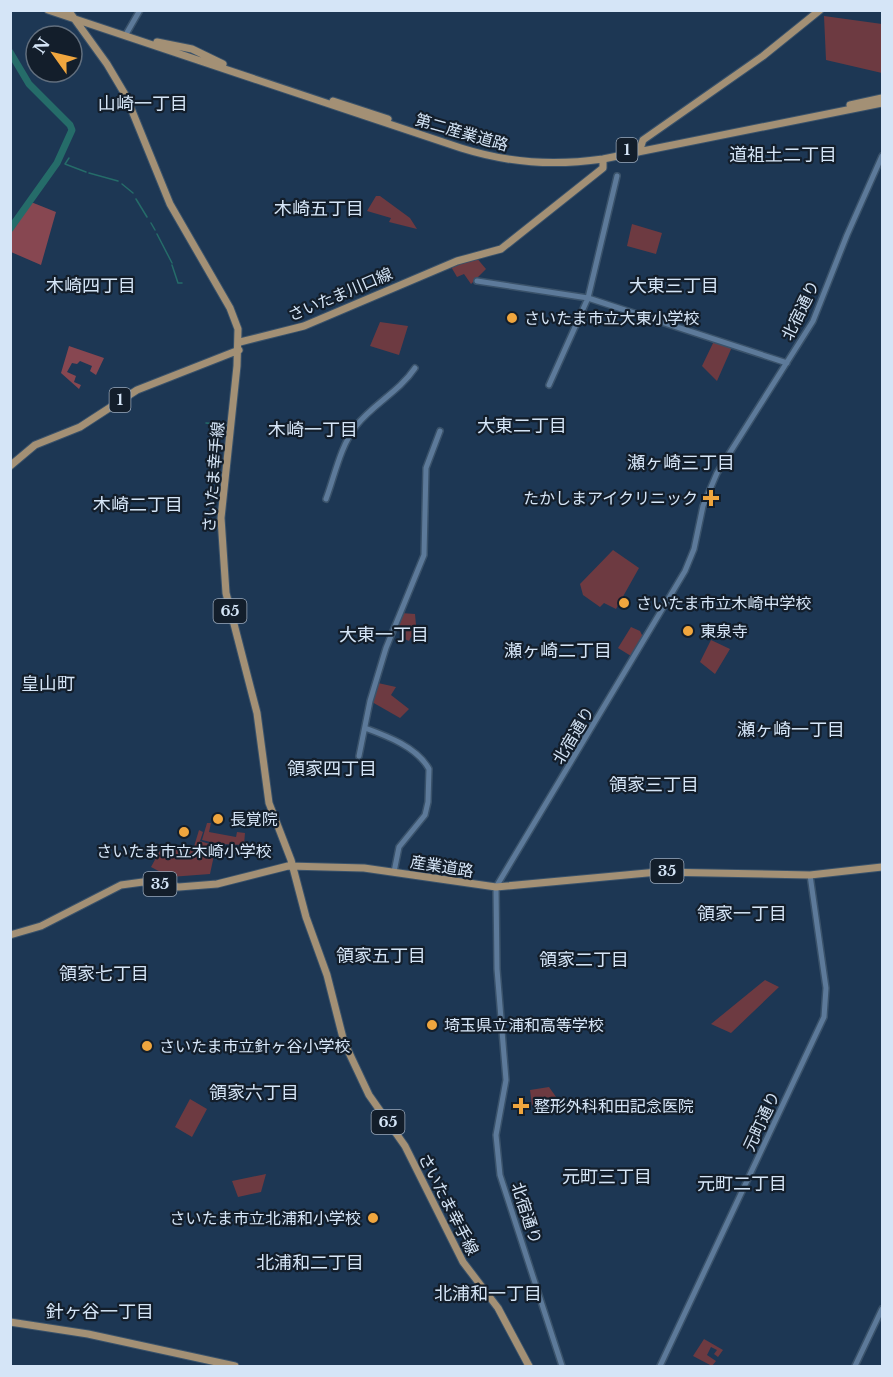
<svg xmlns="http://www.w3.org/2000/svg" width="893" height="1377" font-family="'Libre Baskerville','Noto Sans JP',serif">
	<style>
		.green { fill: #6d3a41 }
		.forest { fill: #874751 }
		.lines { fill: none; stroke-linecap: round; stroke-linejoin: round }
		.stream { stroke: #256c69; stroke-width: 1.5 }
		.river { stroke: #256c69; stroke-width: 7 }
		.minor-casing { stroke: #3a526a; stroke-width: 8 }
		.major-casing { stroke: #3a526a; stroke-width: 9 }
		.minor { stroke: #5d7a9a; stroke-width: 5 }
		.major { stroke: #a39075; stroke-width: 7 }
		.poi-dot { fill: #f0a63e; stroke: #131e2b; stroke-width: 2 }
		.labels { text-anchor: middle; stroke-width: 4.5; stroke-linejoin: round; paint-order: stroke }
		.shield { fill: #131e2b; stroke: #9ba9ba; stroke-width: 1.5 }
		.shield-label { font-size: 15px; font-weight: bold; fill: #d5e5f7 }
		.street-label { font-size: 16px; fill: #d5e5f7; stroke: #131e2b }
		.poi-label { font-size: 16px; fill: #d5e5f7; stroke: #131e2b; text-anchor: start }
		.neighbourhood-label { font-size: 18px; fill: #d5e5f7; stroke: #131e2b }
	</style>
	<rect width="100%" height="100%" fill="#1d3754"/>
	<path class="green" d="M824 16 882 24V73L826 60Z
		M376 196H380L410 218 417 229 389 222 391 218 367 211Z
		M632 224 662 233 656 254 627 246Z
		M475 256 486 269 471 284 464 274 457 277 450 265Z
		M380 322 408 326 399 355 370 346Z
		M714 341 732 347 717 381 702 366Z
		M613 550 639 568 616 609 604 603 600 607 583 595 580 584Z
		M401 613 415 614 416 625 424 628 420 641 411 637 409 641 400 637 403 631 395 628Z
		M631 627 640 631 643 637 631 656 618 648Z
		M711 640 730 649 715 674 700 662Z
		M378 683 396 687 391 695 409 709 400 718 372 702Z
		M207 823H211L209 832 236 837 237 832 245 833 244 845 219 844 202 840Z
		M199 830 203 832 200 841 216 846 210 874 170 877 151 867 163 845 193 850Z
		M765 980 779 987 731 1033 711 1024Z
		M549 1087 559 1101 532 1106 530 1090Z
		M190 1099 207 1109 192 1137 175 1127Z
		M266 1174 261 1192 238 1197 232 1181Z
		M704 1339 723 1350 718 1357 714 1354 717 1350 711 1347 707 1355 716 1361 712 1366 693 1356Z"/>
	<path class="forest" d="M31 202 56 212 41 265 11 252V231Z
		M69 346 104 358 96 375 90 371 92 366 80 361 77 364 72 363 67 372 76 376 74 382 81 385 79 389 61 373Z"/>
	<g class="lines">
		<path class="stream" d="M69 158 65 164 86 172
			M89 173 118 181
			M122 184 133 193
			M136 199 147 217
			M151 223 155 230
			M157 234 172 263
			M172 265 178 283H182
			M206 423 229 425"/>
		<path class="river" d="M10 52 29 84 70 125 72 130 57 163 10 229"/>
		<g class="minor-casing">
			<path id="minor" d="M125 36 140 10
				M477 281 588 298 787 363
				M549 385 588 298 617 176
				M326 499C335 475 340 447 356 426 373 404 399 392 415 368
				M365 728C387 736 417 747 429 769L428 802 425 815 399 847 394 872
				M359 756 370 701 386 648 424 555 426 468 440 431
				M562 1366 500 1175 496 1135 506 1080 497 969 496 887 685 571 694 549 703 506 717 473 813 321 847 235 882 156
				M660 1366 824 1017 826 988 810 875
				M855 1366 882 1309"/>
		</g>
		<g class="major-casing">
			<path id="major" d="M48 10 461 148C509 163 553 166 603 159L882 103
				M68 10 107 64 126 96 170 204 230 308 238 329 237 366 221 518 226 593 257 713 269 803 291 860 306 917 327 975 344 1042 369 1095 405 1146 463 1262 498 1308 529 1366
				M157 42 192 49 223 64
				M333 101 388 119
				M850 105 882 98
				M639 152 643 140 763 56 820 10
				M240 342 304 326 457 261 501 249 603 168V159
				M10 466 35 445 80 427 137 390 239 350
				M10 935 41 926 121 885 143 882 179 887 217 884 288 866 364 868 496 887 658 872 810 875 882 867
				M10 1322 88 1334 235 1366"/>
		</g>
		<use href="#minor" class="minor"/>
		<use href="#major" class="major"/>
	</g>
	<g class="poi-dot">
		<circle cx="512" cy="318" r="6"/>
		<path d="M708 489h6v6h6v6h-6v6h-6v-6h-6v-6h6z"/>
		<circle cx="624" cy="603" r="6"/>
		<circle cx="688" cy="631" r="6"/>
		<circle cx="218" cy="819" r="6"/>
		<circle cx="184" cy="832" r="6"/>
		<circle cx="432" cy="1025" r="6"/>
		<circle cx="147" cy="1046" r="6"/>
		<path d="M518 1097h6v6h6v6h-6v6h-6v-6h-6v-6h6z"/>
		<circle cx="373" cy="1218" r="6"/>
	</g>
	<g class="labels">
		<g class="shield">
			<rect x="616.5" y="138" width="21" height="24" rx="4.5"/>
			<rect x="109.5" y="388" width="21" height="24" rx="4.5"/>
			<rect x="213.5" y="599" width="33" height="24" rx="4.5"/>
			<rect x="650.5" y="859" width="33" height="24" rx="4.5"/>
			<rect x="143.5" y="872" width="33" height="24" rx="4.5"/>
			<rect x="371.5" y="1110" width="33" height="24" rx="4.5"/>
		</g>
		<g class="shield-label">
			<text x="627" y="155">1</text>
			<text x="120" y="405">1</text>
			<text x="230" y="616">65</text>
			<text x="667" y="876">35</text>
			<text x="160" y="889">35</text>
			<text x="388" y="1127">65</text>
		</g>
		<g class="street-label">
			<text transform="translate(462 132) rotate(16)" y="6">第二産業道路</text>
			<text transform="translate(340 294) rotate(-23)" y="6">さいたま川口線</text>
			<text transform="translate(800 310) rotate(-64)" y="6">北宿通り</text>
			<text transform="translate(213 477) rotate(-85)" y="6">さいたま幸手線</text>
			<text transform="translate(573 735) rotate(-59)" y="6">北宿通り</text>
			<text transform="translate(442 866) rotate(9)" y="6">産業道路</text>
			<text transform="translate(761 1121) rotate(-65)" y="6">元町通り</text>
			<text transform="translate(449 1204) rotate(63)" y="6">さいたま幸手線</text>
			<text transform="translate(527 1213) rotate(72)" y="6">北宿通り</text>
		</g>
		<g class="poi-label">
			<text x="524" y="324">さいたま市立大東小学校</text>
			<text x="698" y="504" text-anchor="end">たかしまアイクリニック</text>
			<text x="636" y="609">さいたま市立木崎中学校</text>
			<text x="700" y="637">東泉寺</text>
			<text x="230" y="825">長覚院</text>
			<text x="184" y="857" text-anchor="middle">さいたま市立木崎小学校</text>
			<text x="444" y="1031">埼玉県立浦和高等学校</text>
			<text x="159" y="1052">さいたま市立針ヶ谷小学校</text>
			<text x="534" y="1112">整形外科和田記念医院</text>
			<text x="361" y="1224" text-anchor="end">さいたま市立北浦和小学校</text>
		</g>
		<g class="neighbourhood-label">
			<text x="143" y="110">山崎一丁目</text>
			<text x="783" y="161">道祖土二丁目</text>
			<text x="319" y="215">木崎五丁目</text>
			<text x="91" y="292">木崎四丁目</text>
			<text x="674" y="292">大東三丁目</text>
			<text x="522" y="432">大東二丁目</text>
			<text x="313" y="436">木崎一丁目</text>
			<text x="681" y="469">瀬ヶ崎三丁目</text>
			<text x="138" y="511">木崎二丁目</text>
			<text x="384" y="641">大東一丁目</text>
			<text x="558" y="657">瀬ヶ崎二丁目</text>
			<text x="48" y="690">皇山町</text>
			<text x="791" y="736">瀬ヶ崎一丁目</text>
			<text x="332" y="775">領家四丁目</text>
			<text x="654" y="791">領家三丁目</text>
			<text x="742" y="920">領家一丁目</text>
			<text x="381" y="962">領家五丁目</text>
			<text x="584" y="966">領家二丁目</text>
			<text x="104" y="980">領家七丁目</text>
			<text x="254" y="1099">領家六丁目</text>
			<text x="607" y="1183">元町三丁目</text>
			<text x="742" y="1190">元町二丁目</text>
			<text x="310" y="1269">北浦和二丁目</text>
			<text x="488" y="1300">北浦和一丁目</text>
			<text x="100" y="1318">針ヶ谷一丁目</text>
		</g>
	</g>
	<rect width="893" height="1377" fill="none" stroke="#d5e5f7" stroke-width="24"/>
	<g transform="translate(54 54) rotate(304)"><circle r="28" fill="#131e2b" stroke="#616e7d" stroke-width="1.5"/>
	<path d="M0-4.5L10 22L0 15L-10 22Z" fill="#f0a63e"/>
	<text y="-9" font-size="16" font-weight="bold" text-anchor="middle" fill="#d5e5f7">N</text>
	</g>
</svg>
